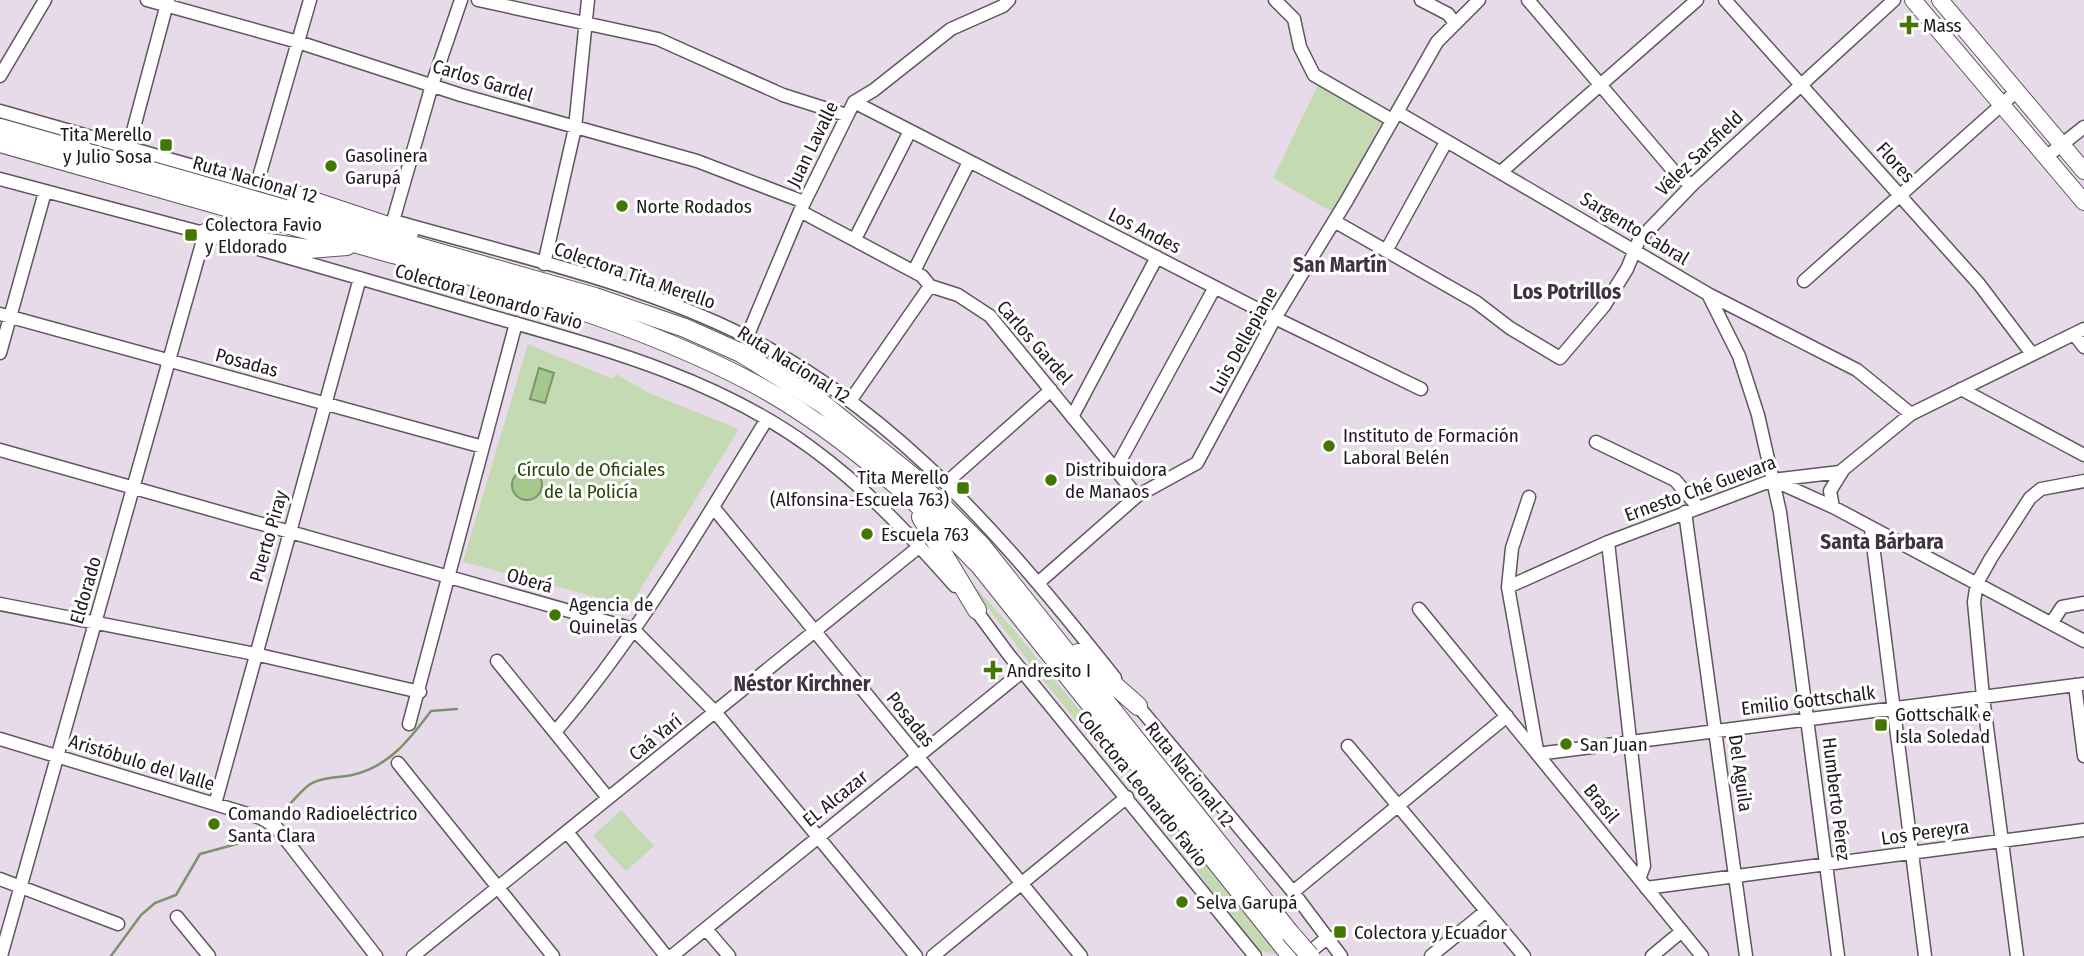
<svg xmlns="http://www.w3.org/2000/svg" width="2084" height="956" font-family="'Fira Sans Condensed',sans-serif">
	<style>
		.green { fill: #c3dab3 }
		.water { fill: #a4c78b; stroke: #7c936b; stroke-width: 2 }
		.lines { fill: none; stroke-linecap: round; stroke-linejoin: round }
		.stream { stroke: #7c936b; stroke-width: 2.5 }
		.minor-casing { stroke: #605561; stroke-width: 15 }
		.major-casing { stroke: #605561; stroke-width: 18 }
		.highway-casing { stroke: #605561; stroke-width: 20 }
		.minor { stroke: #fff; stroke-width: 12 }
		.major { stroke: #fff; stroke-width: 16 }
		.highway { stroke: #fff; stroke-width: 18 }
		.highway-bridge-casing { stroke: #605561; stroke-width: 20; stroke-linecap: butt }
		.highway-bridge { stroke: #fff; stroke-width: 18 }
		.poi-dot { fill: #447701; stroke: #fff; stroke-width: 2.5 }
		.labels { text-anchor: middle; stroke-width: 6; stroke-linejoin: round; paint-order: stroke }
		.poi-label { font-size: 19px; fill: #1f1a1f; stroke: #fff; text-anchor: start }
		.street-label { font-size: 19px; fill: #1f1a1f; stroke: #fff }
		.park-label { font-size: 19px; fill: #284706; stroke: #fff }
		.neighbourhood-label { font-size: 21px; font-weight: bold; fill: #3e333f; stroke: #fff }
	</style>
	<rect width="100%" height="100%" fill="#e8dbe9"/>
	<path class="green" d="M1318 85 1383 119 1334 213 1273 178Z
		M528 344 613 379 616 374 649 393 739 429 630 606 463 562Z
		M954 563 1014 630 1279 954 1259 951 1162 826 1038 674Z
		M621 810 654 846 626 871 593 836Z"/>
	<path class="water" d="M539 368 554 373 545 403 530 399Z
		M512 485a15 15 0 1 1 30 0a15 15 0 1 1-30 0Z"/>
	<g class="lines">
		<path class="stream" d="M273 819C288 809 296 795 309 785 320 777 339 778 352 775 389 767 410 739 431 711L457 709
			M111 956 141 915 155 903 176 895 200 854 244 842 265 824"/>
		<g class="minor-casing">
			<path id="minor" d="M147 0 298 42 461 95 697 161 804 202
				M478 0 658 39 783 95 846 115
				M1275 0 1294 19 1300 47 1314 75 1392 120
				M1421 0 1448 14 1454 22
				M1528 0 1677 175 1692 185
				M1725 0 1979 284 2032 354
				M0 76 45 0
				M854 102 1275 318 1421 389
				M0 111 302 197
				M1397 112 1708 294 1857 370 1911 414
				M129 146 168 0
				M2046 157 2084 127
				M1501 172 1697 0
				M0 179 211 235
				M257 184 310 0
				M800 211 922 276 930 286 958 295 990 316 1137 496
				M393 221 432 85 461 0
				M1334 221 1476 302 1510 328 1560 358 1604 306 1627 269 1639 240 1692 185 1894 0
				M401 223C517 256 641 283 749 338 901 415 1011 547 1115 678
				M855 239 910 131
				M252 247C334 271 415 294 497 318 606 349 717 379 810 447 865 487 910 535 955 586
				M1386 251 1446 142
				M544 264 575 128 588 0
				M914 271 969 162
				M1804 281 2017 91
				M1708 294 1739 356 1758 415 1780 512 1838 956
				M0 314 483 447
				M2074 334 2084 347
				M747 337 800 211 854 102 874 90 951 29 1003 6 1009 0
				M0 353 45 192
				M1961 389 2084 455
				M850 401 930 286
				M1072 417 1157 257
				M1596 442 1675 480 1698 507
				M0 450 633 629 716 713 916 956
				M1115 470 1215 287
				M1773 480 1833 507 2084 641
				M946 483 1051 390
				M1529 497 1512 548 1508 587 1537 750
				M713 507 1081 956
				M1833 507 1830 491 1843 470
				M1685 512 1746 956
				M1871 529 1925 956
				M1608 542 1644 866 1639 879
				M1038 583 1137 496 1197 463 1275 318 1347 200 1437 42 1479 0
				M1508 587 1608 542 1773 480 1840 472 1911 414 2084 329
				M0 604 255 654 420 692
				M972 605 1009 655 1255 956
				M1419 609 1702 956
				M2052 622 2062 607 2084 603
				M497 661 608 798
				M2075 685 2084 756
				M1133 700 1293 892 1341 956
				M409 724 516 323
				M555 732C637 637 701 526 767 419
				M0 739 261 818 276 827 376 956
				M1348 746 1524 956
				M1537 754 2084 684
				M398 763 553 956
				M215 804 360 278
				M567 832 666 956
				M0 879 118 924
				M1646 888 2084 830
				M1293 892 1507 716
				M177 917 209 956
				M706 929 729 956
				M1 956 205 233
				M413 956 920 546
				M672 956 1023 671
				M933 956 1127 797
				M1305 956 1328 937
				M1431 956 1486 911
				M1652 956 1682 931
				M2017 956 1983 697 1974 602 1977 583 1991 558 2030 498 2041 489 2084 481"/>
		</g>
		<g class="major-casing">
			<path id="major" d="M1913 0 2084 202
				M1940 0 2084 171"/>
		</g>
		<g class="highway-casing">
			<path id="highway" d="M0 128 595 297 685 328 741 353 823 404 912 476 981 545 1290 933
				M0 143C131 181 262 217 393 254 514 288 639 323 751 382 834 426 915 498 980 566L1291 956
				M295 195 409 233
				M205 233 309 249 347 246
				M921 517 977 610
				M1078 653 1138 706"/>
		</g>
		<use href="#minor" class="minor"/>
		<use href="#major" class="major"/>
		<use href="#highway" class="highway"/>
		<g class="highway-bridge-casing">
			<path id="highway-bridge" d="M1290 933 1310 956"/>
		</g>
		<use href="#highway-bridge" class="highway-bridge"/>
	</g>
	<g class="poi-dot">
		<path d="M1905.5 14.5h7v7h7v7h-7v7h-7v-7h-7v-7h7z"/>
		<rect x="159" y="138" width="14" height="14" rx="3.5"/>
		<circle cx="331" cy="166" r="7"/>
		<circle cx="622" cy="206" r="7"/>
		<rect x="184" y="228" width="14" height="14" rx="3.5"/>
		<circle cx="1329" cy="446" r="7"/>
		<circle cx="1051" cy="480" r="7"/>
		<rect x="956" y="481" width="14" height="14" rx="3.5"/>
		<circle cx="867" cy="534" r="7"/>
		<circle cx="555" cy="615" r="7"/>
		<path d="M989.5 659.5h7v7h7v7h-7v7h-7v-7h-7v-7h7z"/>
		<rect x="1874" y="718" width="14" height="14" rx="3.5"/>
		<circle cx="1566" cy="744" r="7"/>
		<circle cx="214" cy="824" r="7"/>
		<circle cx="1182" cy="902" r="7"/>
		<rect x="1333" y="925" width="14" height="14" rx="3.5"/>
	</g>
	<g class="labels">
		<g class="poi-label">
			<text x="1923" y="32">Mass</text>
			<text x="152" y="141" text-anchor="end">Tita Merello<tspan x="152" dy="22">y Julio Sosa</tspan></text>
			<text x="345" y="162">Gasolinera<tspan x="345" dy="22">Garupá</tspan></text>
			<text x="636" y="213">Norte Rodados</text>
			<text x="205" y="231">Colectora Favio<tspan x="205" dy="22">y Eldorado</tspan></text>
			<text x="1343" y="442">Instituto de Formación<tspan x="1343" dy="22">Laboral Belén</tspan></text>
			<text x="1065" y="476">Distribuidora<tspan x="1065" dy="22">de Manaos</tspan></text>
			<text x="949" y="484" text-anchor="end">Tita Merello<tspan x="949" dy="22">(Alfonsina-Escuela 763)</tspan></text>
			<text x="881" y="541">Escuela 763</text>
			<text x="569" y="611">Agencia de<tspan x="569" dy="22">Quinelas</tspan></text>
			<text x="1007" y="677">Andresito I</text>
			<text x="1895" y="721">Gottschalk e<tspan x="1895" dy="22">Isla Soledad</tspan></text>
			<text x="1580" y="751">San Juan</text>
			<text x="228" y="820">Comando Radioeléctrico<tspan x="228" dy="22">Santa Clara</tspan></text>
			<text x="1196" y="909">Selva Garupá</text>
			<text x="1354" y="939">Colectora y Ecuador</text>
		</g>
		<g class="street-label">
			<text transform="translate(483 80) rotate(17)" y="7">Carlos Gardel</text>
			<text transform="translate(812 144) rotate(-64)" y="7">Juan Lavalle</text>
			<text transform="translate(1699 153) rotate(-44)" y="7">Vélez Sarsfield</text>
			<text transform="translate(1896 162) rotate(48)" y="7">Flores</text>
			<text transform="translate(255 179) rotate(16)" y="7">Ruta Nacional 12</text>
			<text transform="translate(1635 228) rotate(31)" y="7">Sargento Cabral</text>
			<text transform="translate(1145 230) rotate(27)" y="7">Los Andes</text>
			<text transform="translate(635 275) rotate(19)" y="7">Colectora Tita Merello</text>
			<text transform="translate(489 296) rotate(16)" y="7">Colectora Leonardo Favio</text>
			<text transform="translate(1243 340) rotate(-61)" y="7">Luis Dellepiane</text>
			<text transform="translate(1035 342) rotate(49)" y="7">Carlos Gardel</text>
			<text transform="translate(247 362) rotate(15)" y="7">Posadas</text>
			<text transform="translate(794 364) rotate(32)" y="7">Ruta Nacional 12</text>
			<text transform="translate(1700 488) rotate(-20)" y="7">Ernesto Ché Guevara</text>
			<text transform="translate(268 536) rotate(-74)" y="7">Puerto Piray</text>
			<text transform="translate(530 580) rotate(16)" y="7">Oberá</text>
			<text transform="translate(85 590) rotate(-74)" y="7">Eldorado</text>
			<text transform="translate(1808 700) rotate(-7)" y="7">Emilio Gottschalk</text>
			<text transform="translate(911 719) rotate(51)" y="7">Posadas</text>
			<text transform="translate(655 737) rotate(-39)" y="7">Caá Yarí</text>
			<text transform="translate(142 762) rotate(17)" y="7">Aristóbulo del Valle</text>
			<text transform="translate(1741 773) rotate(82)" y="7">Del Aguila</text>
			<text transform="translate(1190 774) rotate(51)" y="7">Ruta Nacional 12</text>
			<text transform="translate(1143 788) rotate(51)" y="7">Colectora Leonardo Favio</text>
			<text transform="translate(835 798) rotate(-39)" y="7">EL Alcazar</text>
			<text transform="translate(1837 799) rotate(83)" y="7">Humberto Pérez</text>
			<text transform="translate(1602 803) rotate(51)" y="7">Brasil</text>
			<text transform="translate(1925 832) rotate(-8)" y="7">Los Pereyra</text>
		</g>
		<g class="park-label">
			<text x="591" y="476">Círculo de Oficiales<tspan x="591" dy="22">de la Policía</tspan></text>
		</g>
		<g class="neighbourhood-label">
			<text x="1340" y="272">San Martín</text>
			<text x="1567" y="299">Los Potrillos</text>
			<text x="1882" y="549">Santa Bárbara</text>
			<text x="802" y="691">Néstor Kirchner</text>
		</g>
	</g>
</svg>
